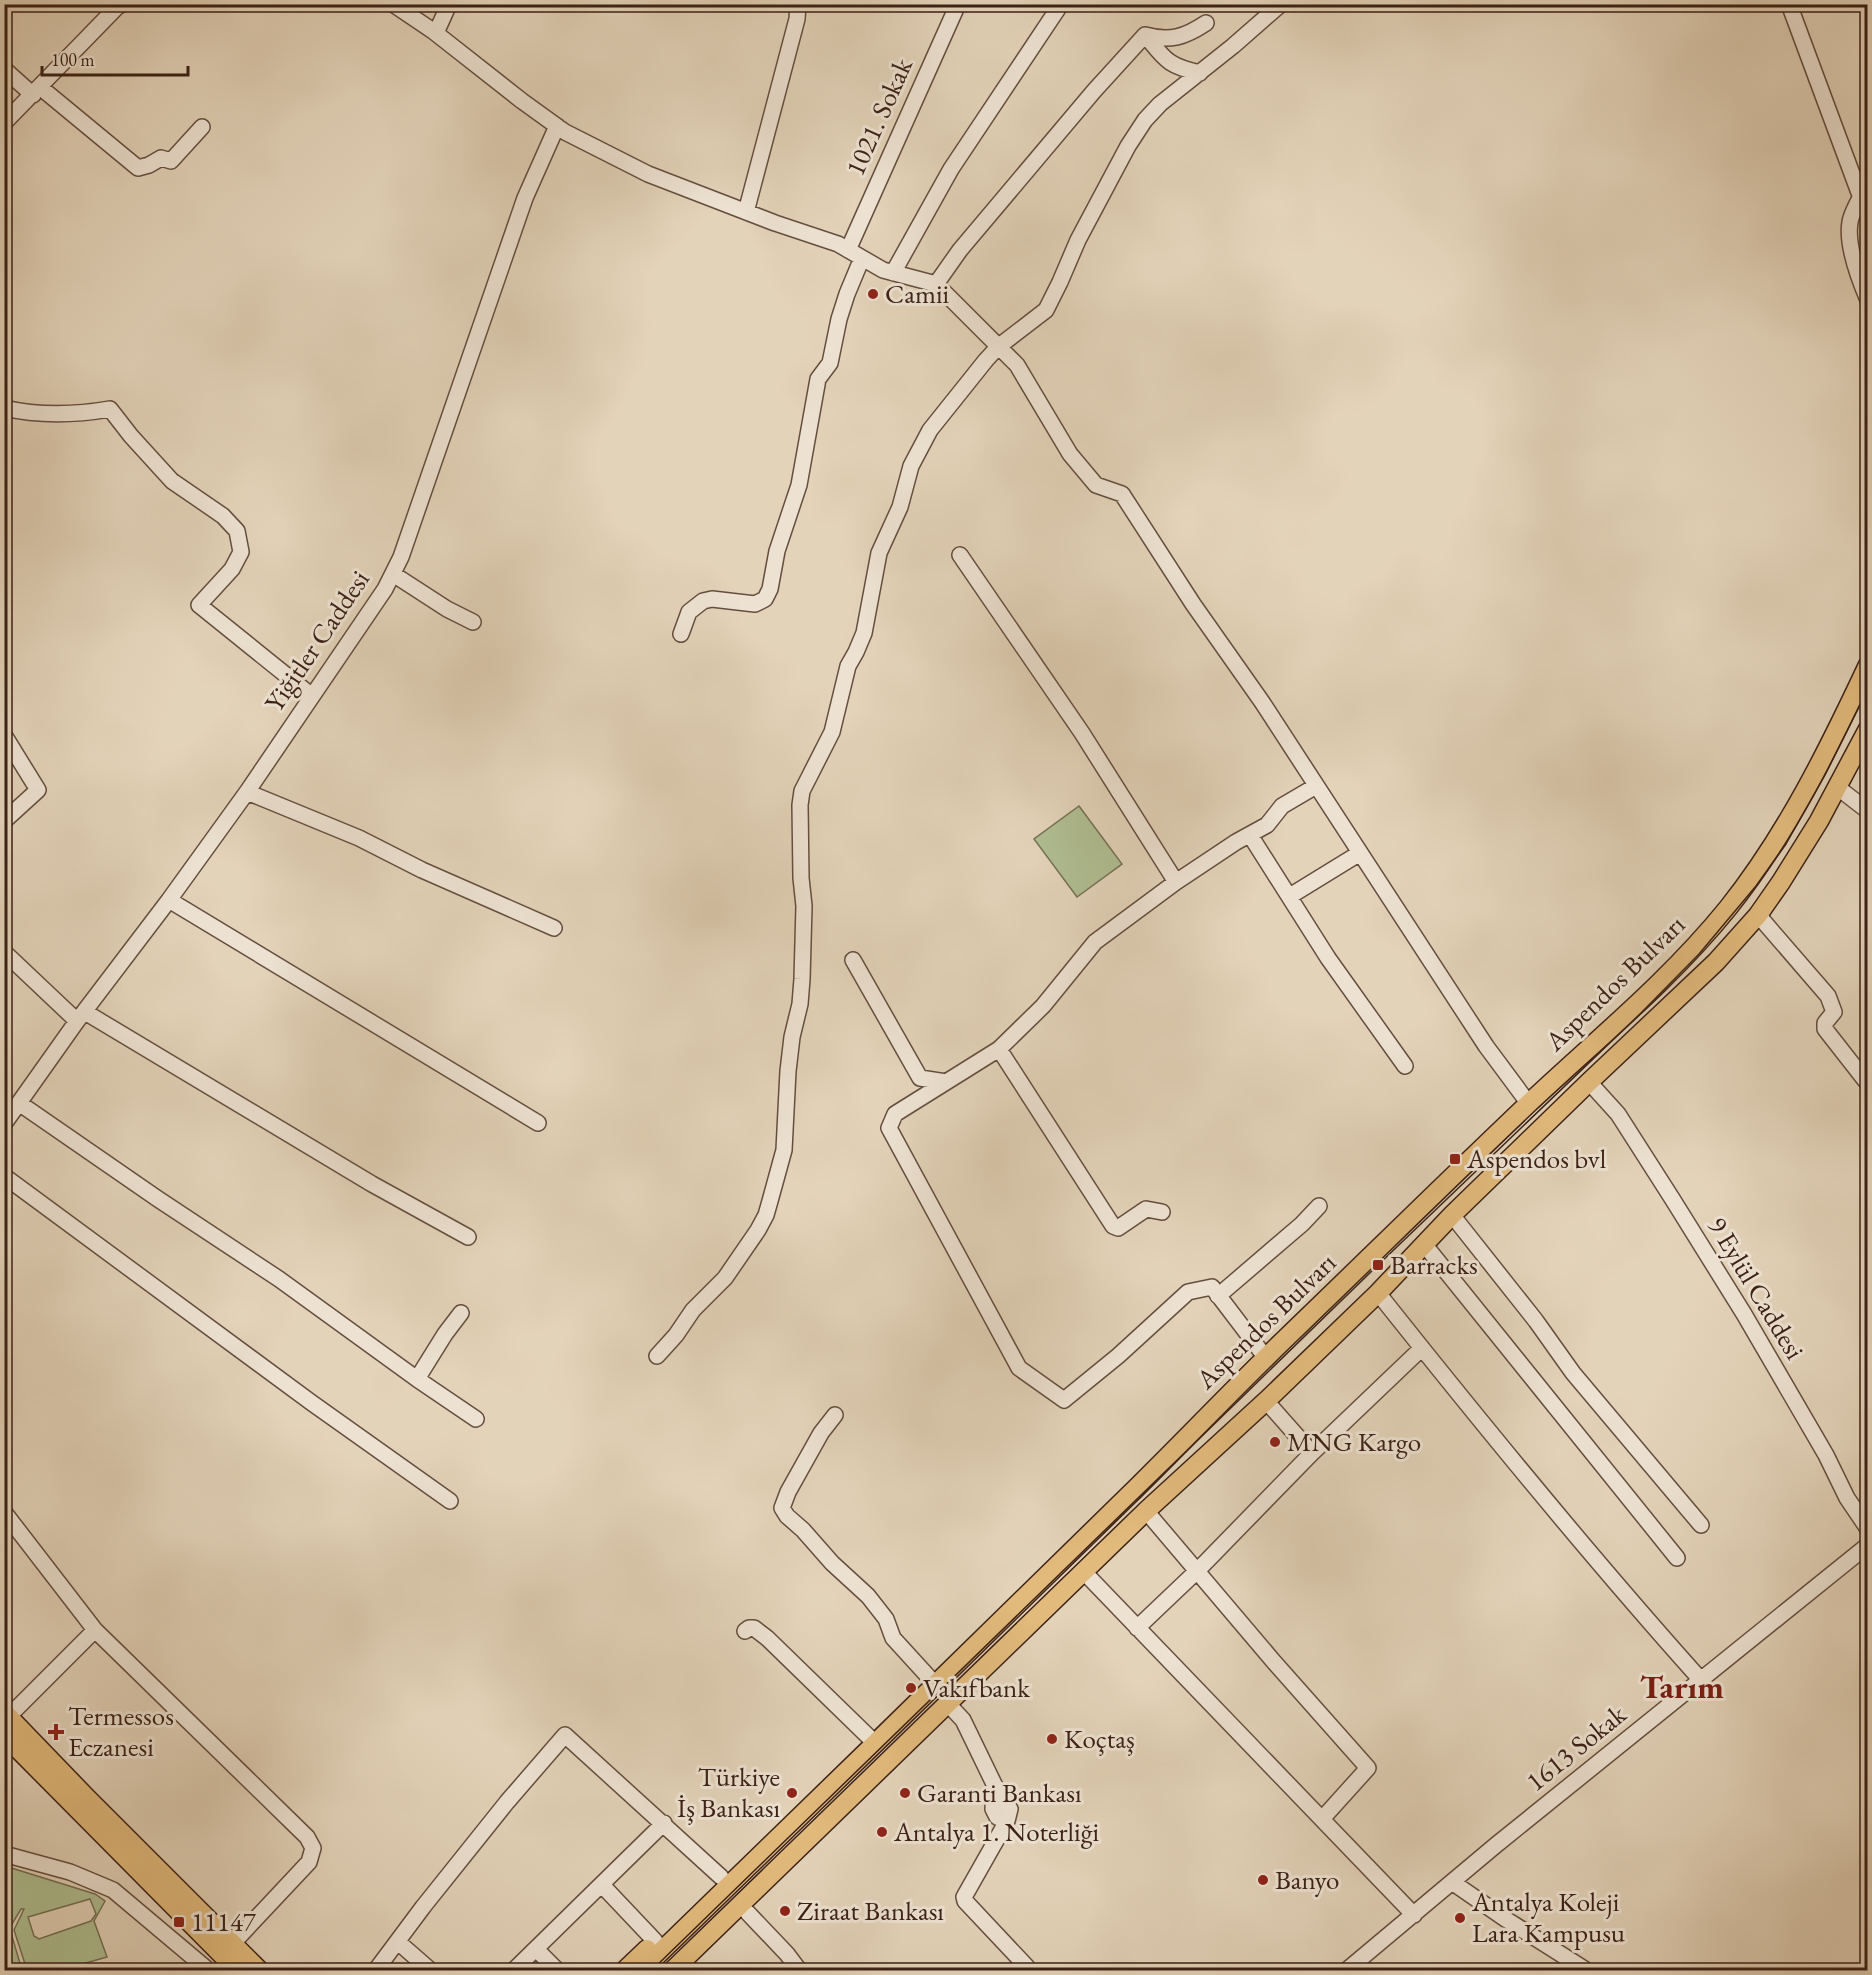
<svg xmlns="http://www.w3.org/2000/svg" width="1872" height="1975" font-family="'EB Garamond',serif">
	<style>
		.green { fill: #afbe92; stroke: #757054; stroke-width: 1.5; fill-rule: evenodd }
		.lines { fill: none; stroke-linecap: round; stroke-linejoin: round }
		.minor-casing { stroke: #654e3f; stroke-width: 18 }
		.major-casing { stroke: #3b2116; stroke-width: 21 }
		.minor { stroke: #ede2d2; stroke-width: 15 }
		.major { stroke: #e2ba7c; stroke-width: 18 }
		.tram { stroke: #3b2116; stroke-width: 1.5 }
		.poi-dot { fill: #8f2418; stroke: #ede2d2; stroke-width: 2 }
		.labels { text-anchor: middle; stroke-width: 6; stroke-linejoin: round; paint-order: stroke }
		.street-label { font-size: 27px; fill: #3b2116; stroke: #ede2d2 }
		.poi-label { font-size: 27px; fill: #3b2116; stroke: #ede2d2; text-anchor: start }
		.district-label { font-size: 33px; font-weight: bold; fill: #7a1f14; stroke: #ede2d2 }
	</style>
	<rect width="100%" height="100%" fill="#e3d3b9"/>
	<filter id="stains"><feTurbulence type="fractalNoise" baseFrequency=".00333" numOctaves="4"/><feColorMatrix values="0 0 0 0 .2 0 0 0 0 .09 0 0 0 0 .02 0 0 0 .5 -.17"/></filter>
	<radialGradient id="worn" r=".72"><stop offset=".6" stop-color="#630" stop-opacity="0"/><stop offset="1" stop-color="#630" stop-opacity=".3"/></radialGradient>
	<path class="green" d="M1079 806 1122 864 1077 897 1034 839Z
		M5 1866 95 1894 105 1901 94 1921 107 1957 61 1970H27L14 1930 24 1909H21L9 1929 5 1930ZM90 1899 96 1914 91 1921 39 1939 34 1936 28 1917Z
		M11 1932V1933L22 1970H5V1934Z"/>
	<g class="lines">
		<g class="minor-casing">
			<path id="minor" d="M393 4 433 31 522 101 565 132 648 174 775 223 838 244 883 270 936 284 1017 365 1070 454 1096 485 1122 494 1193 604 1262 702 1486 1046 1529 1104
				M1789 4 1861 198
				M436 33 449 4
				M1145 35C1170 42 1185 37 1206 23
				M4 69 33 95
				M40 87 138 168 149 165 161 158 171 161 202 127
				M4 123 117 7 122 4
				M1868 184C1862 195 1852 210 1850 222 1846 245 1859 279 1868 300
				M746 212 797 19 798 4
				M848 250 958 4
				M893 273 951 169 1061 4
				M936 284 960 250 1094 91 1145 35C1165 59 1167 66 1200 73
				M4 408C39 416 75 415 110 409L131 436 172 481 223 516 237 531 241 552 232 569 199 605 312 696
				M960 555 1082 733 1176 882
				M393 574 447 609 473 622
				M681 634 689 612 703 601 712 599 755 604 765 599 770 589 777 551 799 485 818 379 830 363 839 319 847 294 862 258
				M4 735 38 790 4 821
				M1837 787 1868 811
				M247 792 359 838 422 870 554 928
				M1250 835 1328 958 1405 1066
				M1290 896 1360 853
				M169 900 538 1123
				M1758 915 1828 996 1834 1012 1825 1023V1029L1868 1084
				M4 952 77 1021
				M853 960 920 1078 946 1082
				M85 1012 372 1184 468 1237
				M999 1049 1043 1006 1095 942 1176 882 1236 842 1267 825 1282 806 1316 786
				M1589 1082 1618 1114 1673 1200 1744 1314 1826 1455 1847 1498 1868 1529
				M19 1103 158 1199 279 1279 417 1379
				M4 1124 77 1021 169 900 247 792 385 589 401 557 525 198 557 126
				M4 1176 312 1403 450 1501
				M1162 1212 1146 1209 1118 1228 1113 1226 999 1049 895 1114 889 1128 1019 1368 1064 1400 1118 1356 1188 1292 1212 1287 1266 1358
				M1452 1215 1536 1321 1573 1373 1701 1525
				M1424 1244 1677 1558
				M1378 1293C1482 1424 1588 1554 1700 1679
				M1218 1296 1302 1224 1319 1206
				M461 1313 445 1334 417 1379 476 1419
				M657 1356 676 1335 693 1310 725 1278 758 1230 766 1215 770 1201 784 1150 788 1071 792 1037 800 1004 802 979 804 906 801 878 800 805 802 791 832 732 848 666 856 652 864 633 879 553 900 507 911 466 930 430 986 360 998 347 1046 310 1060 282 1078 240 1128 146 1145 120 1160 104 1233 46 1281 4
				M835 1415 821 1433 788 1492 782 1508 787 1516 803 1530 832 1563 868 1596 886 1619 893 1638 935 1684
				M1312 1453 1422 1348
				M1146 1511 1274 1662 1368 1768 1322 1819
				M4 1512 95 1630 307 1837 313 1848 309 1862 233 1943
				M1084 1572 1414 1915
				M1137 1628 1198 1570 1312 1453 1266 1401
				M745 1631 749 1628H754L767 1638 875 1743
				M948 1704 963 1720 994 1784 1010 1809 1007 1821 997 1817 993 1809 994 1784
				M8 1717 95 1630
				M1007 1821 964 1897 965 1901 1027 1967
				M4 1854 70 1872 113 1890 208 1970
				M1452 1882 1507 1920 1586 1970
				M602 1885 655 1941
				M748 1913 787 1954 799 1970
				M398 1942 430 1970
				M536 1949 557 1970
				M376 1970 423 1907 507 1802 565 1735 721 1877
				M514 1970 664 1823
				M1347 1970 1496 1845 1868 1545"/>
		</g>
		<g class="major-casing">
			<path id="major" d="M4 1712 86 1797 259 1970
				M4 1735 237 1970
				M625 1970 647 1949
				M642 1970C804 1813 966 1655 1127 1497 1181 1444 1233 1389 1287 1337 1368 1259 1447 1181 1528 1104 1596 1040 1669 981 1728 908 1787 834 1828 750 1868 665
				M673 1970 1146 1511 1266 1401 1378 1293 1452 1215 1589 1082 1716 962 1758 915 1781 882 1819 821 1868 729"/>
		</g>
		<use href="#minor" class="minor"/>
		<use href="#major" class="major"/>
		<path class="tram" d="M652 1970 1378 1265 1641 1013 1699 954 1756 886 1786 844 1825 775 1868 689"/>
	</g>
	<g class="poi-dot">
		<circle cx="873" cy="294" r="6"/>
		<rect x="1449" y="1153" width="12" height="12" rx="3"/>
		<rect x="1372" y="1259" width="12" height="12" rx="3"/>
		<circle cx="1275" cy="1442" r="6"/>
		<circle cx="911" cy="1688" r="6"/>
		<path d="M53 1723h6v6h6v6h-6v6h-6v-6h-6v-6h6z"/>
		<circle cx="1052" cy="1739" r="6"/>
		<circle cx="792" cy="1793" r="6"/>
		<circle cx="905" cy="1793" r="6"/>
		<circle cx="882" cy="1832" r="6"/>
		<circle cx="1263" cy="1880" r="6"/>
		<circle cx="785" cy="1911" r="6"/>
		<circle cx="1460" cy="1918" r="6"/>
		<rect x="173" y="1916" width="12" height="12" rx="3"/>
	</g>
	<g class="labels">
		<g class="street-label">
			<text transform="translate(879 117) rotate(-66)" y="9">1021. Sokak</text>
			<text transform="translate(317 641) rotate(-56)" y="9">Yiğitler Caddesi</text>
			<text transform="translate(1615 983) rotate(-44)" y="9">Aspendos Bulvarı</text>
			<text transform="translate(1756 1288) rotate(59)" y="9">9 Eylül Caddesi</text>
			<text transform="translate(1266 1321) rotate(-44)" y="9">Aspendos Bulvarı</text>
			<text transform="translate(1576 1748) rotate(-39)" y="9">1613 Sokak</text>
		</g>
		<g class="poi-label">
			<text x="885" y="303">Camii</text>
			<text x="1467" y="1168">Aspendos bvl</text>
			<text x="1390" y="1274">Barracks</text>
			<text x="1287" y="1451">MNG Kargo</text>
			<text x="923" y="1697">Vakıfbank</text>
			<text x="68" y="1725">Termessos<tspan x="68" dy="31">Eczanesi</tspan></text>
			<text x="1064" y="1748">Koçtaş</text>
			<text x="780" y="1786" text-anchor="end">Türkiye<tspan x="780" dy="31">İş Bankası</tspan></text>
			<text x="917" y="1802">Garanti Bankası</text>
			<text x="894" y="1841">Antalya 1. Noterliği</text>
			<text x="1275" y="1889">Banyo</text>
			<text x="1472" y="1911">Antalya Koleji<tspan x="1472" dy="31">Lara Kampusu</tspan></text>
			<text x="797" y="1920">Ziraat Bankası</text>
			<text x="191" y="1931">11147</text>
		</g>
		<g class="district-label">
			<text x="1682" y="1698">Tarım</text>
		</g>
	</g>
	<rect width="1872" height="1975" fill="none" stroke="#e3d3b9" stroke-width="24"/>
	<rect x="6" y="6" width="1860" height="1963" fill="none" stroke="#3b2116" stroke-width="3"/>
	<rect x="12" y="12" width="1848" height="1951" fill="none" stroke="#3b2116" stroke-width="1.5"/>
	<path d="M42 66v9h146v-9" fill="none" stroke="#3b2116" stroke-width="3"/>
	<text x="51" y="66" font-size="18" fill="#3b2116" stroke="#ede2d2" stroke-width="4.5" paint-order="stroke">100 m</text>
	<rect width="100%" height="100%" filter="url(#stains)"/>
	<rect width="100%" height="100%" fill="url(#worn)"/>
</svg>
